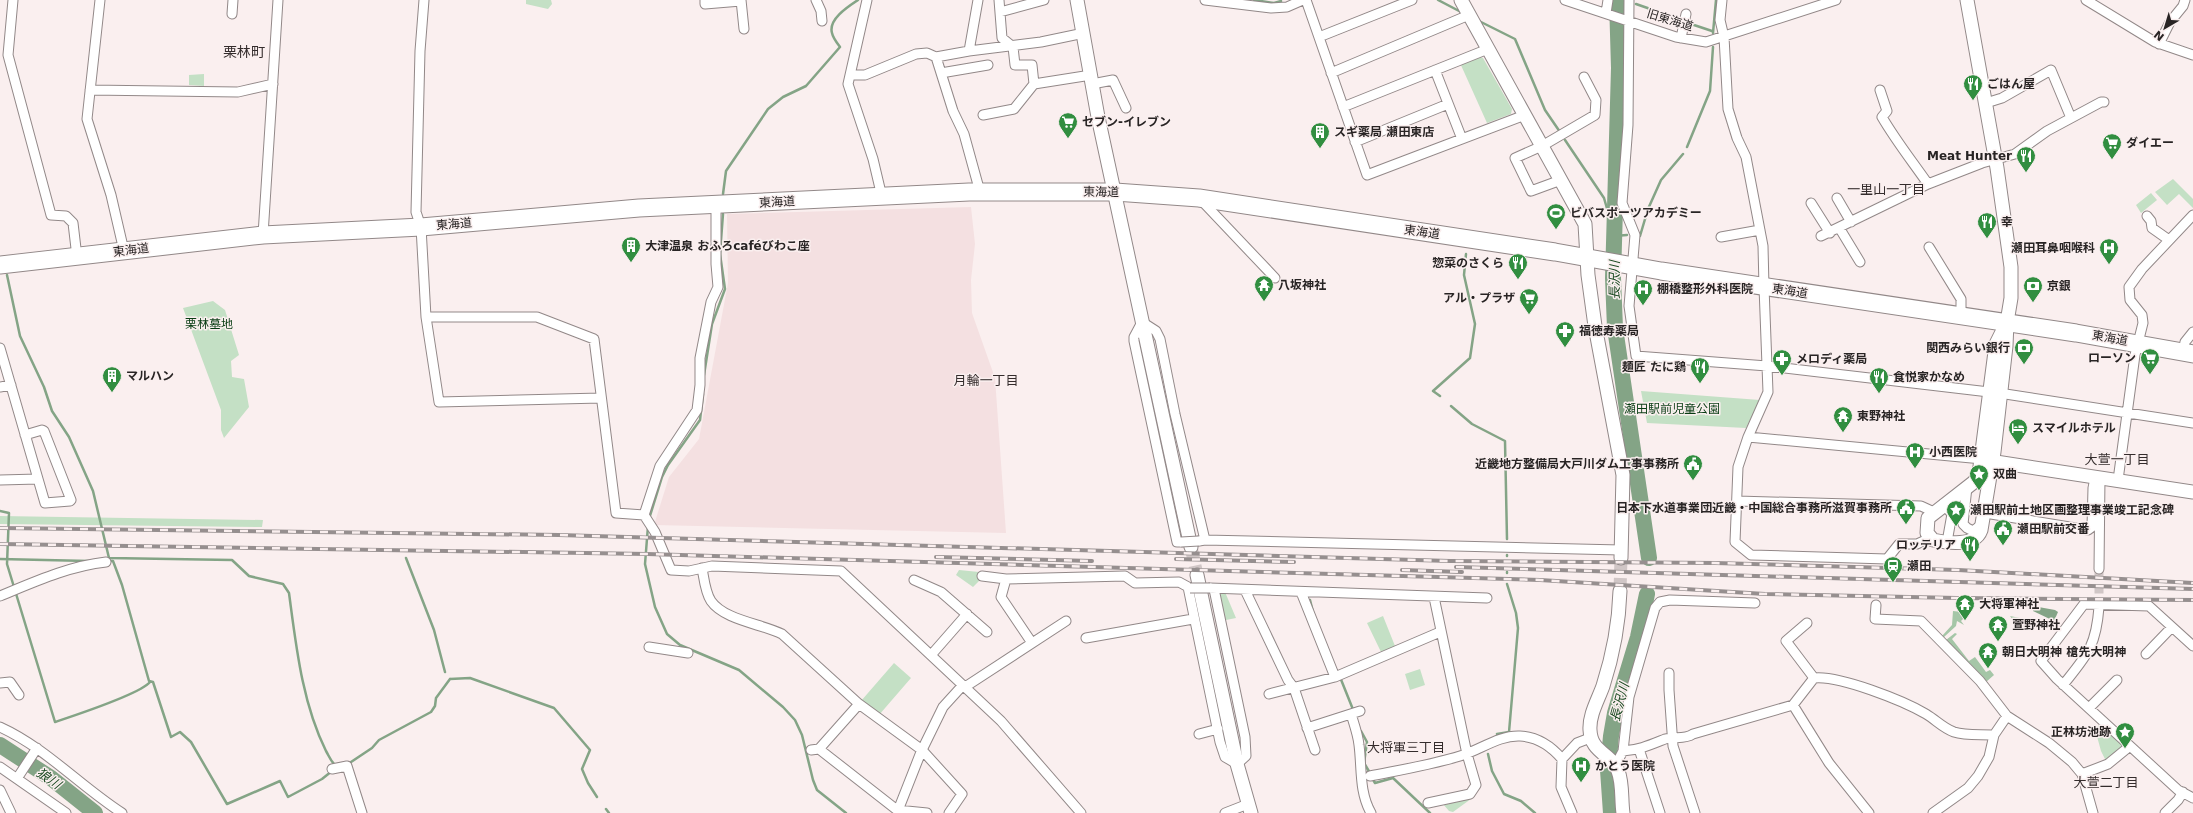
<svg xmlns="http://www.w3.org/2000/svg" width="2193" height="813" font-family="'DejaVu Sans','Noto Sans JP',sans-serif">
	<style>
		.built { fill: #f4e0e1 }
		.green { fill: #c4e0c5 }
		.forest { fill: #a5c6a7 }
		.water { fill: #84a486 }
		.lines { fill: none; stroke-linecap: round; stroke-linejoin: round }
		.stream { stroke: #84a486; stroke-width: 2.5 }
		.river { stroke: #84a486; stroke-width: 16 }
		.street-tunnel { stroke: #d0c6c6; stroke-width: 9; stroke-dasharray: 9 4.5; stroke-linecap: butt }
		.secondary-tunnel { stroke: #d0c6c6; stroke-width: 13; stroke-dasharray: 13 6; stroke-linecap: butt }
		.street-casing { stroke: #928888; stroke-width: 11 }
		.secondary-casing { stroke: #928888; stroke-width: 15 }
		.highway-casing { stroke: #928888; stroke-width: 19 }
		.street { stroke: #fff; stroke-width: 9 }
		.secondary { stroke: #fff; stroke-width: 13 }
		.highway { stroke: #fff; stroke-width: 17 }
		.rail-casing { stroke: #968f8f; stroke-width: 4 }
		.rail { stroke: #faefef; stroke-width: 2.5; stroke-dasharray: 8; stroke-linecap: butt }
		.street-bridge-casing { stroke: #928888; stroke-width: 11; stroke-linecap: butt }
		.street-bridge { stroke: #fff; stroke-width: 9 }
		.labels { text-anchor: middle; stroke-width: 3; stroke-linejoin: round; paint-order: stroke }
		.street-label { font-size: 12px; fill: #282424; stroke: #faefef }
		.poi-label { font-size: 12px; font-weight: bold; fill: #282424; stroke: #faefef; text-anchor: start }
		.park-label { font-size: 12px; fill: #083c13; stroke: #faefef }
		.neighbourhood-label { font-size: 13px; fill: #342c2c; stroke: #faefef }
		.water-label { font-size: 13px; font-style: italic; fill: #194920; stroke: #faefef }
		.quarter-label { font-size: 14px; fill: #342c2c; stroke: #faefef }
	</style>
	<rect width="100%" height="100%" fill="#faefef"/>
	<path class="built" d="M971 207 975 244 971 280 972 313 995 378 1006 533 654 525 669 477 699 439 728 283 727 214Z"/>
	<path class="green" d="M526 0H551L552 4 548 9 526 4Z
		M1478 56 1483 58 1512 109 1511 114 1487 123 1460 63Z
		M204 74V86L189 85V75Z
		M2173 179 2193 199V208L2179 194 2167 205 2155 192Z
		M2151 193 2157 200 2141 213 2136 205Z
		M213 301 225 310 239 355 231 361 232 377 244 379 249 407 224 438 221 430V410L183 308Z
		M1641 391 1760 400 1746 428 1647 423Z
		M0 516 263 520 262 527 0 524Z
		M959 570 979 572V581L973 587 956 575Z
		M1216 592H1225L1236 618 1221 621Z
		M1383 616 1395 646 1381 652 1367 623Z
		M894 663 911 678 879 715 861 701Z
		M1420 669 1425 685 1410 690 1405 674Z
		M2101 723 2124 745 2106 761 2101 751 2095 729Z
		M1475 796 1453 812 1449 811 1443 804Z"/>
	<path class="forest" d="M1953 611 1962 612 1965 617 1961 621 1964 625 1957 621 1956 626 1944 637 1942 636 1952 625Z
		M2010 616 2020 618 2021 624 2025 623 2026 625 2020 629Z
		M1955 633 1957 634 1952 639 1969 661 1975 657 1986 672 1990 670 1994 675 1986 682 1946 640Z"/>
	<path class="water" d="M2033 606 2055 610 2058 612 2054 621 2033 611Z"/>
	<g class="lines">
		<path class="stream" d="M1254 0 1274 3 1281 1
			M1438 0 1461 12
			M1636 4 1682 20
			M1479 21 1515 39 1545 110 1560 132
			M1688 23 1712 31
			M1713 33 1716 0
			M1565 140 1604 198 1614 233
			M1687 147 1710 91 1713 47
			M723 194 726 171 768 109 783 97 806 86 840 47C837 43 833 38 832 33 828 19 849 6 858 0
			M1614 236 1627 235
			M1640 236 1648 209 1661 180 1683 154
			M7 275 20 336 44 387 52 411 69 437 93 491 109 558 232 560 249 576 283 584 289 593C296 645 302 703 326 751 329 756 331 762 336 766
			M704 375 712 324 725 289 720 254 723 214
			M1440 396 1433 391 1470 358 1475 324 1464 275 1466 254
			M1451 406 1472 424 1505 441 1507 539
			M0 511 9 513 7 564 55 722C73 716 140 694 150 682
			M649 519 662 477 668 465 700 420 703 394
			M648 526 645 564 655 607 667 634 680 645 739 670 783 707 795 720 802 735 813 780 817 790 846 813
			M1507 556V555
			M406 558 434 630 445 672
			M0 559 89 561
			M108 561H113L122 585 149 681 153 682 171 737 180 732 191 742 227 804 280 781 288 797 322 779 332 771
			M1507 572V573
			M1310 600 1313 612
			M1340 677 1354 712
			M450 679 470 678 554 708 590 750 582 769 588 783 597 797
			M1361 731 1367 742 1364 763 1370 773
			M1497 734 1509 732 1518 628 1516 613 1507 584
			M1488 754 1492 771 1504 794 1521 801 1535 813
			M348 764 372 748 379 740 431 712 435 706 436 698 450 679
			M1372 778 1375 783 1393 778 1430 813
			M606 809 609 813"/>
		<path class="river" d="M1617 0 1619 68 1613 278 1615 328 1649 558
			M0 745 51 778 95 813
			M1611 813 1608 770 1611 736 1615 713 1638 637 1647 594"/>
		<path class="street-tunnel" d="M2099 607V569"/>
		<path class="secondary-tunnel" d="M1191 547 1197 575
			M1620 591 1621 558"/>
		<g class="street-casing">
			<path id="street" d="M13 0 8 55 51 215 66 216 73 223 77 257
				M100 0 87 119 111 195 124 251
				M424 0 420 51 416 212 421 227 426 317 439 402 601 398
				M705 0V4L741 1
				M741 0 744 29
				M816 0 821 11 822 21
				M867 0 848 84 873 159 882 197
				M999 0 1002 38 1013 47 1015 65H1032L1034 84 1091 75
				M1205 0 1271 8 1287 7 1303 0
				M1306 0 1367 175 1525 115
				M1565 0 1676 37 1706 42 1836 0
				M1629 0 1628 125 1622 203 1635 235 1629 306 1636 356 1767 366 1989 392
				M1722 0 1720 20 1724 37 1728 109 1737 138 1746 157 1763 246 1764 287 1768 392 1748 437 1738 467 1735 542 1751 555 1887 559 1899 544H1917L1930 538
				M2086 0 2155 42 2193 55
				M1000 12 1044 0
				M1606 13 1608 0
				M232 14 233 0
				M1319 37 1412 0
				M1681 38 1686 14
				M2159 44 2170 22 2183 6 2185 0
				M969 51 978 0
				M936 57 953 111 964 134 980 192
				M1435 70 1462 139
				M941 73 988 65
				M1331 73 1469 15
				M851 75H865L916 54 927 53 936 57 969 51 1041 42 1084 33
				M1092 84 1113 80 1126 108
				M90 90 238 92 273 84
				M1880 90 1887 111 1882 117C1896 141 1912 161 1928 184
				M1986 103 2002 98 2051 70 2071 118
				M1343 107 1488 49
				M983 115 1014 109 1034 84
				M1355 142 1448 104
				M1561 180 1531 191 1515 158 1542 146 1595 115 1596 100 1584 77
				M1837 198 1851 222
				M1201 200 1275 278
				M1811 203 1830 233
				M2147 216 2151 221 2152 228 2169 240
				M1840 229 1860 262
				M263 235 278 0
				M1821 236 1928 184 1982 163 2015 154 2047 131 2101 102H2104
				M1721 237 1760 230
				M1929 247 1961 299V315
				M426 317H537L594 339 616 513 644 515 655 532 671 570 689 571 712 566 841 571 1001 721 1081 813
				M0 348 45 503 70 501 71 500 44 431 42 430 25 435
				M2183 352 2185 342 2193 332
				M0 387 11 385
				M1999 393 2193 423
				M1748 437 1982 459
				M0 480 38 479
				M2118 480 2135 355 2143 323 2142 315 2130 300 2129 287 2142 269 2193 215
				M1967 487 1963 524 1967 528 1973 531 1982 524
				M1737 501 1921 506 1934 512
				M1943 504 1952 514 1947 542
				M1985 513 2088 530 2092 527 2093 488 2094 483 2100 478
				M644 515 660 466 697 410 700 385V358L711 302 718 287 716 264V205
				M1205 540 1621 550
				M1181 542H1177L1134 341V337L1142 322 1156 331 1160 339 1175 414 1205 540 1199 541
				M702 568C704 578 705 592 711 601 724 620 762 624 782 634L859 704 922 750 962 794 949 813
				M2099 569 2100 478
				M982 576 1006 579 1125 576 1135 583 1179 582 1190 588
				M1006 579 1001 597 1032 643
				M914 580 941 592 987 632
				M1188 587 1220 742 1225 757 1237 764 1246 756 1245 737 1214 589
				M1210 588 1487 598
				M1245 590 1288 680 1294 688 1315 750
				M1301 592 1335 677
				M0 596C34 582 69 566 106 562
				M1876 605 1875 619 1921 621 1980 681 2007 716 2049 743 2072 762 2082 774 2093 813
				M1807 623 1786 641 1814 678
				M1086 638 1193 619
				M2193 646 2149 606 2084 604 2041 661 2057 679 2178 790 2193 798
				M649 647 688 653
				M932 654 967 614
				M2146 654 2172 627
				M1669 673V690L1673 746 1695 813
				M1814 678C1839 675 1904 701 1926 714 1936 720 1943 728 1954 732 1966 736 1981 734 1994 735
				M1814 678 1793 705 1829 763 1869 813
				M0 683 10 682 19 695
				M2063 685C2087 655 2096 647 2099 607
				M965 687 1066 621
				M1269 694 1335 677 1440 632
				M2089 708 2117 680
				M1351 714C1354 724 1358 735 1359 745 1362 768 1359 792 1371 813
				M0 727C46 748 80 786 122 813
				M1307 728 1360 711
				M1199 734 1218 729
				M819 749 897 810 927 813
				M1639 749 1660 813
				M811 750 819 749 859 704
				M1623 751C1639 750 1650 745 1665 739 1675 736 1684 740 1693 734L1793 705
				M1615 766 1623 751 1629 697 1655 608 1660 602 1670 600 1755 603
				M0 767 66 813
				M332 769 347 766 362 813
				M2082 774 2108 764 2130 746
				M1370 776C1400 770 1431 765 1460 756 1480 750 1499 735 1520 736 1538 737 1551 746 1562 759
				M18 777 37 748
				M0 790 11 813
				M1428 803 1470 794 1476 785 1467 754 1434 597
				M897 813 921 752 943 707 963 685
				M1225 813 1248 804
				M1572 813 1561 787 1562 759 1577 743 1590 738
				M1933 813 1968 788 1978 776 1989 757 1994 735 2007 716
				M2165 813 2178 800 2183 792"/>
		</g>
		<g class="secondary-casing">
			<path id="secondary" d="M1077 0 1098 117 1191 547
				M1461 0 1585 224 1588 275 1595 326 1623 475 1621 558
				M1967 0 1997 168 2011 267V298L2007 322 2006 346 1994 452 1981 530C1975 547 1948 543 1933 540L1927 533 1928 518 1974 482 1979 474 1996 344 2007 322
				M1983 460 2193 492
				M1197 575 1237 764 1251 813
				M1620 591C1619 623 1613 655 1603 686 1598 700 1589 715 1590 730 1591 753 1611 753 1618 771 1623 783 1621 800 1623 813"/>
		</g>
		<g class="highway-casing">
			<path id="highway" d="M0 265 263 235 421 227 639 208 969 192H1115L1199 198 1555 252 1661 271 2076 333 2193 354"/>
		</g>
		<use href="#street" class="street"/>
		<use href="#secondary" class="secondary"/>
		<use href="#highway" class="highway"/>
		<g class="rail-casing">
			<path id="rail" d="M0 528 559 535 1450 561 1715 563 1958 570 2193 583
				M0 544 647 554 1540 580 1765 594 1957 598 2193 600
				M936 557 1092 561
				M1176 559 1294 562
				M1456 567 2193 589
				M1402 570 1462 572"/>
		</g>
		<use href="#rail" class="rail"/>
		<g class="street-bridge-casing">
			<path id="street-bridge" d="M1181 542 1199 541
				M1190 588H1210"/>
		</g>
		<use href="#street-bridge" class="street-bridge"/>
	</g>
	<defs>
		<g id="restaurant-pin" transform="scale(1)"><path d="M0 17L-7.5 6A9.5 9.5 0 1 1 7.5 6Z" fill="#318e40" stroke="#faefef"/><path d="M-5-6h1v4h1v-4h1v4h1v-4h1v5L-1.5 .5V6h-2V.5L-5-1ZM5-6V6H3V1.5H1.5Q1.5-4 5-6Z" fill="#fff"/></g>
		<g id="supermarket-pin" transform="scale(1)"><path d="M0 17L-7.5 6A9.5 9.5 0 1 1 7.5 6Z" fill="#318e40" stroke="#faefef"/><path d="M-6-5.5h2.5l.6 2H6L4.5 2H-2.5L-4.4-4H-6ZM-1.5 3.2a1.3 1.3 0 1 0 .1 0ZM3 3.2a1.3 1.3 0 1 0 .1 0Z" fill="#fff"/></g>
		<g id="building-pin" transform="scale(1)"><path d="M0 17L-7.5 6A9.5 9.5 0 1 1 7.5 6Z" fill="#318e40" stroke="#faefef"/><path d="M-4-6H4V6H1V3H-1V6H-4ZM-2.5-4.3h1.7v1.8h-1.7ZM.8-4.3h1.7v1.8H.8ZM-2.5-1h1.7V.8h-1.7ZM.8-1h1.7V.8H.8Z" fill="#fff"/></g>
		<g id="stadium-pin" transform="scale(1)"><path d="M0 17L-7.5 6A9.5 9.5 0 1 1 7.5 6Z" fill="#318e40" stroke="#faefef"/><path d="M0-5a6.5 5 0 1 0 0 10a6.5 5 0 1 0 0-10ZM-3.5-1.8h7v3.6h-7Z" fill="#fff"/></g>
		<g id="hospital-pin" transform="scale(1)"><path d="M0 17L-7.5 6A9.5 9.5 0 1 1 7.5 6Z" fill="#318e40" stroke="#faefef"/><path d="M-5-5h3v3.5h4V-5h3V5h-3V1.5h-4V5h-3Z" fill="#fff"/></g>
		<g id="temple-pin" transform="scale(1)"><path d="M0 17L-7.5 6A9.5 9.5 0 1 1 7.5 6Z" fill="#318e40" stroke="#faefef"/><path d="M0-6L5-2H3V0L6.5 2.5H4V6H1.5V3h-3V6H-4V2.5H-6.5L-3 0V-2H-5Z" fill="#fff"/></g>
		<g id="bank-pin" transform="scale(1)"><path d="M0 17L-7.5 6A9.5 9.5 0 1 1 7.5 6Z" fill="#318e40" stroke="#faefef"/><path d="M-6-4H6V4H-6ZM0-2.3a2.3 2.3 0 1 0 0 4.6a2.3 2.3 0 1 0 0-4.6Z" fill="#fff"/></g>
		<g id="pharmacy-pin" transform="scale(1)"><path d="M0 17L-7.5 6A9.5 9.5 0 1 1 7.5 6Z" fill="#318e40" stroke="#faefef"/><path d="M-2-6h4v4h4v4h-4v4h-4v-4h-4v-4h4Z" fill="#fff"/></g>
		<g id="hotel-pin" transform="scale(1)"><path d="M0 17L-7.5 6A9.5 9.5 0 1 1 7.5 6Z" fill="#318e40" stroke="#faefef"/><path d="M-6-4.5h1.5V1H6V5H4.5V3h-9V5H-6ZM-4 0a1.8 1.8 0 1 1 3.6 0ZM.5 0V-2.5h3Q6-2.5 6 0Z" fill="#fff"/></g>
		<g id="civic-pin" transform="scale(1)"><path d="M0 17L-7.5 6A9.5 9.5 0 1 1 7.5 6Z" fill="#318e40" stroke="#faefef"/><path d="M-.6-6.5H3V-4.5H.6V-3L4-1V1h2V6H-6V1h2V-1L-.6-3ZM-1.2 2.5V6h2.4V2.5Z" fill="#fff"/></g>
		<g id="sight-pin" transform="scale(1)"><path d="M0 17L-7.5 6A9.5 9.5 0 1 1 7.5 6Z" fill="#318e40" stroke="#faefef"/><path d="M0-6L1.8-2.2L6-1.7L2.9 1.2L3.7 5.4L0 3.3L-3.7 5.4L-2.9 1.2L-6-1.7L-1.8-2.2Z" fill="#fff"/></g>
		<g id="station-pin" transform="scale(1)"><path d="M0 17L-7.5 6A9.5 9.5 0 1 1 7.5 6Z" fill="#318e40" stroke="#faefef"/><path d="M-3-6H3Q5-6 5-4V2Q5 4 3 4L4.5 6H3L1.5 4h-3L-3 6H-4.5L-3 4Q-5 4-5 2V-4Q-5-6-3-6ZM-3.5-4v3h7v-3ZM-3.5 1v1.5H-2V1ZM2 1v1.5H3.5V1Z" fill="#fff"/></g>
	</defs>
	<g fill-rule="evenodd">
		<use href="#restaurant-pin" x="1973" y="84"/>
		<use href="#supermarket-pin" x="1068" y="122"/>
		<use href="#building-pin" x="1320" y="132"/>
		<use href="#supermarket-pin" x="2112" y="143"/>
		<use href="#restaurant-pin" x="2026" y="156"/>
		<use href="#stadium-pin" x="1556" y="213"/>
		<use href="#restaurant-pin" x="1987" y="222"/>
		<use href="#building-pin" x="631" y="246"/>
		<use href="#hospital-pin" x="2109" y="248"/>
		<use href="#restaurant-pin" x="1518" y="263"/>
		<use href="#temple-pin" x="1264" y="285"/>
		<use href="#bank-pin" x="2033" y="286"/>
		<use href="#hospital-pin" x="1643" y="289"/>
		<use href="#supermarket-pin" x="1529" y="298"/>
		<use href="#pharmacy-pin" x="1565" y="331"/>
		<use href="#bank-pin" x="2024" y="348"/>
		<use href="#supermarket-pin" x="2150" y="358"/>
		<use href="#pharmacy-pin" x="1782" y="359"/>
		<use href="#restaurant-pin" x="1700" y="367"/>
		<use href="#building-pin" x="112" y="376"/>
		<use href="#restaurant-pin" x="1879" y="377"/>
		<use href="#temple-pin" x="1843" y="416"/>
		<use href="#hotel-pin" x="2018" y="428"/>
		<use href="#hospital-pin" x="1915" y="452"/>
		<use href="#civic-pin" x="1693" y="464"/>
		<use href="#sight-pin" x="1979" y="474"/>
		<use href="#civic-pin" x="1906" y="508"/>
		<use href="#sight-pin" x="1956" y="510"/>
		<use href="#civic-pin" x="2003" y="529"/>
		<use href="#restaurant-pin" x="1970" y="545"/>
		<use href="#station-pin" x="1893" y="566"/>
		<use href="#temple-pin" x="1965" y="604"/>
		<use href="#temple-pin" x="1998" y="625"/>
		<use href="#temple-pin" x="1988" y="652"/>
		<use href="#sight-pin" x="2125" y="732"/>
		<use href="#hospital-pin" x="1581" y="766"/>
	</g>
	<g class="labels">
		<g class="street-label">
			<text transform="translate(1670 20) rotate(17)" y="4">旧東海道</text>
			<text transform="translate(1101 192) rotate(1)" y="4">東海道</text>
			<text transform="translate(777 202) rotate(-3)" y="4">東海道</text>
			<text transform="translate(454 224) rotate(-5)" y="4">東海道</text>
			<text transform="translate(1422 232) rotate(8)" y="4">東海道</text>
			<text transform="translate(131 250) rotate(-7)" y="4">東海道</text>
			<text transform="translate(1790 291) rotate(9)" y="4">東海道</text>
			<text transform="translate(2110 338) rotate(10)" y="4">東海道</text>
		</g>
		<g class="poi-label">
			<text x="1987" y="88">ごはん屋</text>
			<text x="1082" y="126">セブン-イレブン</text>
			<text x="1334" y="136">スギ薬局 瀬田東店</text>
			<text x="2126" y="147">ダイエー</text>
			<text x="2012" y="160" text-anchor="end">Meat Hunter</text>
			<text x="1570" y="217">ビバスポーツアカデミー</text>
			<text x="2001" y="226">幸</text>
			<text x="645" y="250">大津温泉 おふろcaféびわこ座</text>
			<text x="2095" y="252" text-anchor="end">瀬田耳鼻咽喉科</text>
			<text x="1504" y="267" text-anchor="end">惣菜のさくら</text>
			<text x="1278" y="289">八坂神社</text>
			<text x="2047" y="290">京銀</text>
			<text x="1657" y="293">棚橋整形外科医院</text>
			<text x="1515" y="302" text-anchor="end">アル・プラザ</text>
			<text x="1579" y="335">福徳寿薬局</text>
			<text x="2010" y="352" text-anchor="end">関西みらい銀行</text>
			<text x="2136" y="362" text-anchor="end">ローソン</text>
			<text x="1796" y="363">メロディ薬局</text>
			<text x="1686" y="371" text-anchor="end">麺匠 たに鶏</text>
			<text x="126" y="380">マルハン</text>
			<text x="1893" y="381">食悦家かなめ</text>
			<text x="1857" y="420">東野神社</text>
			<text x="2032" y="432">スマイルホテル</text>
			<text x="1929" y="456">小西医院</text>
			<text x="1679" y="468" text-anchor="end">近畿地方整備局大戸川ダム工事事務所</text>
			<text x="1993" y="478">双曲</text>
			<text x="1892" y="512" text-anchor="end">日本下水道事業団近畿・中国総合事務所滋賀事務所</text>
			<text x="1970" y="514">瀬田駅前土地区画整理事業竣工記念碑</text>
			<text x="2017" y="533">瀬田駅前交番</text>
			<text x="1956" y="549" text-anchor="end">ロッテリア</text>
			<text x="1907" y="570">瀬田</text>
			<text x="1979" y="608">大将軍神社</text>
			<text x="2012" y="629">萱野神社</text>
			<text x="2002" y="656">朝日大明神 槍先大明神</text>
			<text x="2111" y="736" text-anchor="end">正林坊池跡</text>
			<text x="1595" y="770">かとう医院</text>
		</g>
		<g class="park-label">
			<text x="209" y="328">栗林墓地</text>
			<text x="1672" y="413">瀬田駅前児童公園</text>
		</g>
		<g class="neighbourhood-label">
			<text x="1886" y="194">一里山一丁目</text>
			<text x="986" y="385">月輪一丁目</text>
			<text x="2117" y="464">大萱一丁目</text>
			<text x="1406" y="752">大将軍三丁目</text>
			<text x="2106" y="787">大萱二丁目</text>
		</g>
		<g class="water-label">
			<text transform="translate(1614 280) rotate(-90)" y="5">長沢川</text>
			<text transform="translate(1619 702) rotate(-75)" y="5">長沢川</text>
			<text transform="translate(49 778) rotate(35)" y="5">狼川</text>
		</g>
		<g class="quarter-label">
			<text x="244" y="57">栗林町</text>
		</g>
	</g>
	<g transform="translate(2165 28) rotate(218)" stroke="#faefef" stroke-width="3" paint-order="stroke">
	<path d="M0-3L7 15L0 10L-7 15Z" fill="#282424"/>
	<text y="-6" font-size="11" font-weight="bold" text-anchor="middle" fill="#282424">N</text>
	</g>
</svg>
